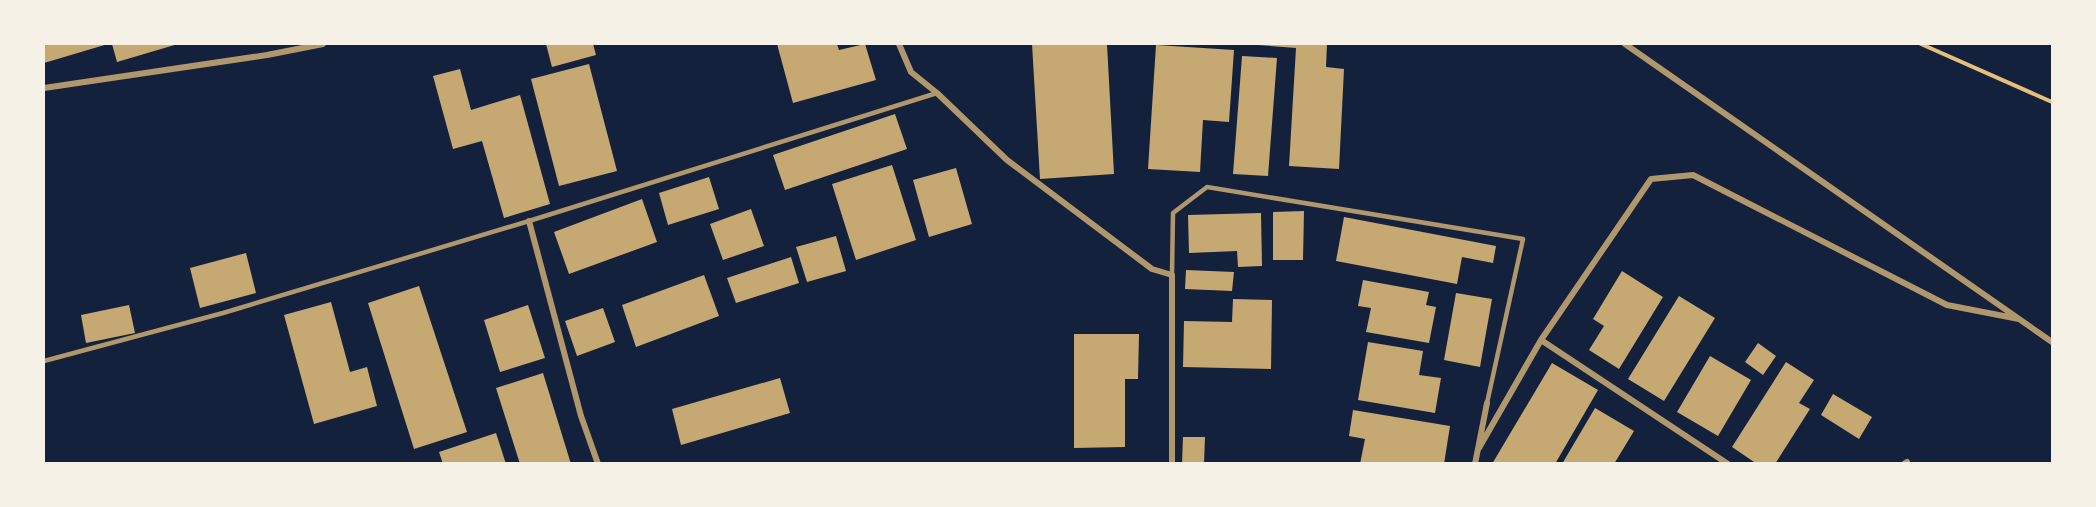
<svg xmlns="http://www.w3.org/2000/svg" width="2096" height="507" font-family="Ubuntu,sans-serif">
	<style>
		.building { fill: #c6a872 }
		.lines { fill: none; stroke-linecap: round; stroke-linejoin: round }
		.path { stroke: #e5c07b; stroke-width: 4 }
		.service { stroke: #b1986c; stroke-width: 4.5 }
		.minor { stroke: #b1986c; stroke-width: 6 }
	</style>
	<rect width="100%" height="100%" fill="#14213d"/>
	<path class="building" d="M44 44H108L44 63Z
		M112 44H178L117 62Z
		M546 44H593L596 55 552 67Z
		M777 44H837L839 50 865 44 876 80 793 103Z
		M1032 44H1107L1114 174 1040 179Z
		M1258 44H1327L1326 67 1344 69 1339 169 1289 166 1296 48 1258 45Z
		M1156 45 1234 50 1229 122 1203 120 1200 172 1148 169Z
		M1242 56 1277 58 1268 176 1233 174Z
		M589 64 617 171 559 186 531 79Z
		M460 69 471 110 520 95 550 204 504 218 482 141 453 149 433 76Z
		M895 114 907 149 785 190 773 155Z
		M892 165 916 240 856 260 832 184Z
		M956 168 972 224 929 237 913 180Z
		M709 177 719 209 668 225 659 193Z
		M642 199 657 242 569 274 554 232Z
		M751 209 764 246 723 260 710 224Z
		M1304 211 1303 260H1273V212Z
		M1261 213 1262 266 1238 267 1237 251 1189 253 1188 215Z
		M1344 217 1496 246 1493 263 1462 257 1457 284 1336 261Z
		M836 236 846 271 807 282 796 247Z
		M246 253 256 293 200 308 190 268Z
		M791 257 799 283 736 303 727 278Z
		M1186 270 1234 272 1232 291 1185 289Z
		M1622 271 1663 297 1619 369 1589 350 1604 326 1593 319Z
		M704 275 719 316 636 347 622 305Z
		M1363 280 1429 292 1426 305 1436 307 1429 343 1366 332 1371 308 1358 306Z
		M419 286 467 432 414 449 368 303Z
		M1456 293 1492 299 1480 367 1444 360Z
		M1679 296 1715 318 1664 401 1628 379Z
		M1233 299 1272 300 1271 369 1183 367 1184 321 1232 322Z
		M331 302 350 372 367 367 377 406 314 424 284 315Z
		M129 305 135 333 86 343 81 315Z
		M528 305 545 358 500 372 484 320Z
		M603 308 615 342 577 356 565 321Z
		M1074 334H1139L1138 379H1125V447L1074 448Z
		M1368 342 1423 351 1419 375 1441 378 1435 413 1358 400Z
		M1758 343 1776 356 1763 375 1745 362Z
		M1710 356 1751 380 1718 436 1677 412Z
		M1786 362 1814 380 1799 403 1810 409 1775 464H1757L1732 447Z
		M1552 363 1598 390 1555 464H1492Z
		M543 373 571 464H520L496 388Z
		M780 378 790 413 681 445 672 409Z
		M1833 394 1872 417 1859 439 1821 415Z
		M1595 408 1634 431 1614 464H1562Z
		M1353 410 1450 426 1444 464H1360L1365 439 1349 436Z
		M496 433 506 464H443L439 452Z
		M1183 437H1205L1204 464H1182Z"/>
	<g class="lines">
		<path class="path" d="M1921 44 2052 102"/>
		<path class="service" d="M1172 275 1173 213 1207 187 1523 239 1487 403
			M44 361 223 313 529 221 937 93"/>
		<path class="minor" d="M899 44 911 72 937 93 1007 160 1152 269 1172 275V464
			M1625 44 2052 342
			M44 88 267 55 323 44
			M529 221 581 416 598 464
			M1541 340 1728 464
			M1479 448 1541 340 1651 179 1693 175 1947 305 2019 319
			M1475 464 1487 403
			M1904 464 1907 462"/>
	</g>
	<rect width="2096" height="507" fill="none" stroke="#f6f1e7" stroke-width="90"/>
</svg>
